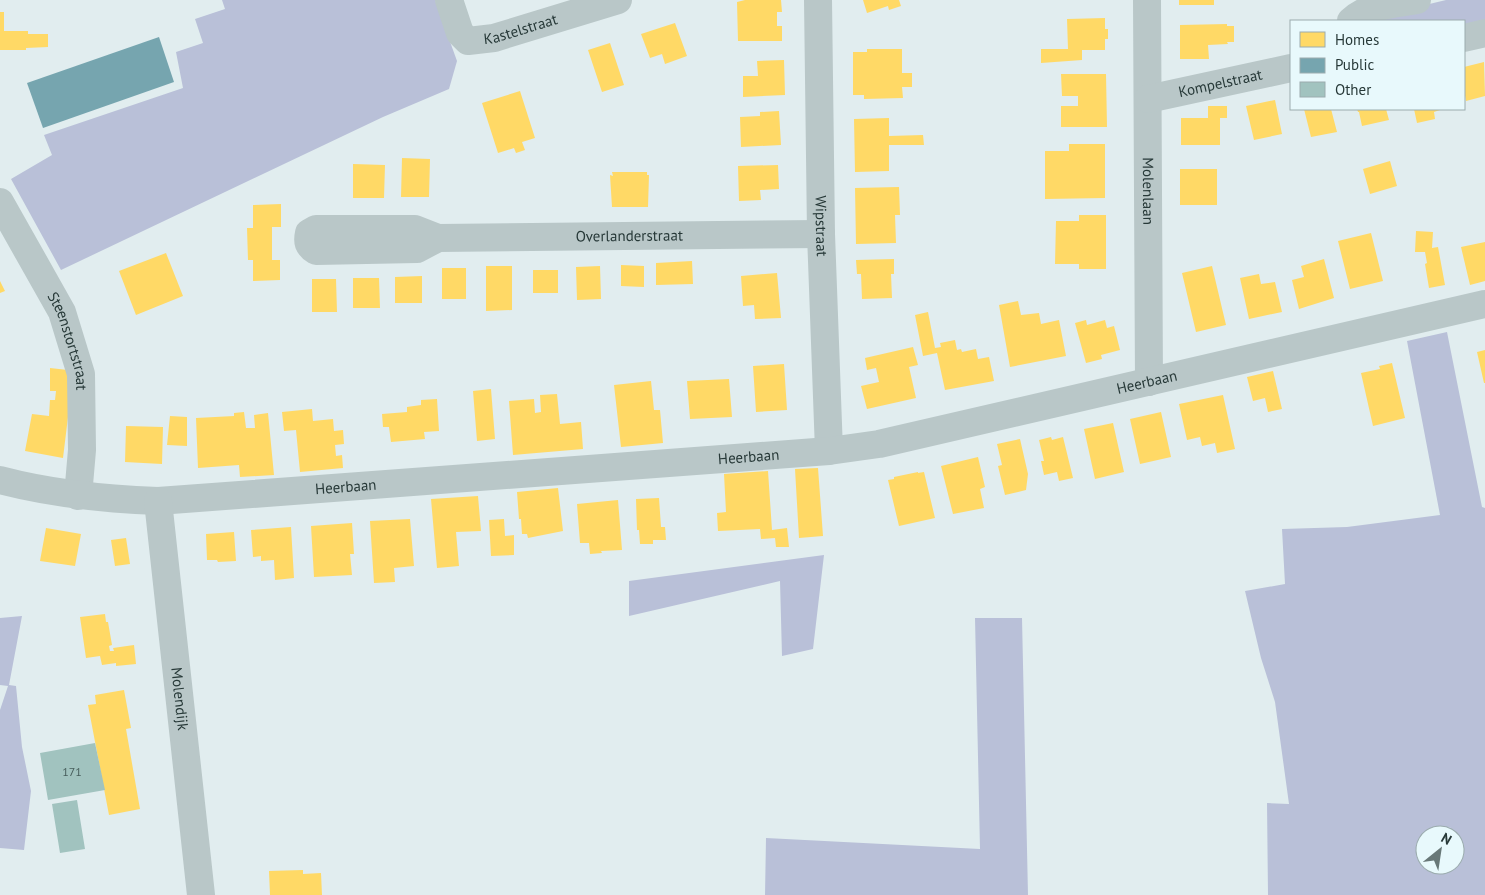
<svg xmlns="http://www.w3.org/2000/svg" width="1485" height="895" font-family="'PT Sans',sans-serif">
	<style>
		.green { fill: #b9c0d8; fill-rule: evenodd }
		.homes { fill: #ffd966 }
		.public { fill: #76a5af }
		.building { fill: #a1c3bf }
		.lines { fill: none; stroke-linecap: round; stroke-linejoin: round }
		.minor { stroke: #b9c7c8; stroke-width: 28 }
		.labels { text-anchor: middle; stroke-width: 5; stroke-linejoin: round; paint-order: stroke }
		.number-label { font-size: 12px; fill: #465c5a }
		.street-label { font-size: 15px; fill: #273938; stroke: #e8f9fc }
	</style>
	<rect width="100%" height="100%" fill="#e1edef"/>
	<path class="green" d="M222 0H435L457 61 449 89 383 117 61 270 11 179 52 155 44 135 183 88 176 52 203 43 195 19 225 9Z
		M1446 0H1485V28L1464 33V21H1359Z
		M1447 332 1482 507 1485 508V895H1268L1267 803 1289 804 1275 702 1261 658 1245 591 1285 584 1282 529 1347 527 1440 515 1407 341ZM1425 835H1455V865H1425Z
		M824 555 813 649 782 656 780 581 629 616V581Z
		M22 616 9 685 16 686 22 747 31 791 24 850 0 848V710L8 686 0 685V618Z
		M975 618H1022L1028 895H765L766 838 980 849Z"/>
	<path class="homes" d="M745 0H781L782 12H777V26H782V41H738L737 2Z
		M863 0H899L901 6 889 10 888 6 867 13Z
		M1179 0H1214V5H1179Z
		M0 12H4V31H28V34H48V47L26 48V50H0Z
		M1105 18V29H1108V39H1105V50H1082V60L1041 63V49H1068L1067 19Z
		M675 23 687 56 665 64 662 54 650 58 641 34Z
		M1227 24V26H1234V42H1227L1228 44 1208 45 1209 59H1180V25Z
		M610 43 624 85 602 92 588 50Z
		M867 49H902V73H912V87H902L903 98 864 99V95H853V52H867Z
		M784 60 785 95 743 97V76H758L757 61Z
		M1484 62 1485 96 1466 101 1464 90V67Z
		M1061 74H1106L1107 127H1061V106H1078V96H1062Z
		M520 91 535 138 522 142 525 150 516 153 514 148 498 153 482 103Z
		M1275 100 1282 134 1254 140 1246 106Z
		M1208 106H1227V118H1220V145H1181V118H1208Z
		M1304 109H1331L1337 132 1311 137Z
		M1357 109H1386L1389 120 1362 126 1359 112H1358Z
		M1414 109H1443L1434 112 1435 119 1417 123Z
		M779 111 781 145 741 147 740 117 760 116V112Z
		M889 118V136L923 135 924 145H889V171L855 172 854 119Z
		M1069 144H1105V198L1045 199V151H1069Z
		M402 158 430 159 429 197H401Z
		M1390 161 1397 186 1370 194 1363 169Z
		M353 164 385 165 384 198H353Z
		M778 165 779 189 760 190 761 200 739 201 738 166Z
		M1180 169H1217V205H1180Z
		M612 172H647V175H649L648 207H612L610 175 613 176Z
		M899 187 900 215H895L896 243 856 244 855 188Z
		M281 204V227H272V260H280V280L253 281V260H248L247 228H253V205Z
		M1079 215H1106V269H1079V264H1055L1056 221H1079Z
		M1416 231 1433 232 1432 248 1438 247 1445 285 1429 288 1425 264 1427 263 1425 252H1415Z
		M1371 233 1383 281 1350 289 1338 241Z
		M1485 242V281L1470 285 1461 247Z
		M166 253 183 296 136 315 119 271Z
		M894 259V274H891L892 298 862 299 861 274H857L856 260Z
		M1324 259 1334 298 1299 309 1292 280 1304 277 1301 266Z
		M692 261 693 284 656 285V263Z
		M621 265 644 266V287L621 286Z
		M486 266H512V310L486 311Z
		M600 266 601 299 577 300 576 267Z
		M1212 266 1226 325 1196 332 1182 273Z
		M442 268H466V299H442Z
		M533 270H558V293H533Z
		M777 273 781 318 755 319 754 305 743 306 741 276Z
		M1259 274 1261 284 1275 282 1282 312 1249 319 1240 278Z
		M422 276V303H395V277Z
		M353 278H379L380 308H353Z
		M312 279H336L337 312H312Z
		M0 281 5 291 0 293Z
		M1018 301 1021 315 1039 313 1041 324 1059 320 1066 356 1010 367 999 305Z
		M928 312 935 348 941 347 940 343 955 340 957 350 961 349 962 352 976 349 978 359 989 357 994 381 945 390 937 353 923 356 915 315Z
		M1086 320 1087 325 1105 320 1107 328 1114 326 1120 350 1101 355 1102 359 1086 363 1075 323Z
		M913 347 918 365 909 367 916 398 867 409 861 386 879 382 876 368 867 370 865 358Z
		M1485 350V383H1484L1477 352Z
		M1392 363 1405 418 1373 426 1361 373 1380 369 1379 366Z
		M784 364 787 410 756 412 753 366Z
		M50 368 68 370V417L63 458 25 451 32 414 49 416 50 400H55L56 391H50Z
		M1273 371 1282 409 1268 412 1265 398 1253 401 1247 377Z
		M729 379 732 417 690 419 687 381Z
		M651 381 654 410H660L663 443 621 447 614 385Z
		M491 389 495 439 477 441 473 391Z
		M557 394 560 424 581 422 583 449 513 455 509 401 534 399 535 413 541 412 540 395Z
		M1223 395 1235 449 1217 453 1215 443 1202 446 1200 437 1187 440 1179 404Z
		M437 399 439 431 424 432 425 439 391 442 389 427H383L382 414 407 412V407L421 405V400Z
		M312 409 313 421 333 419 334 431 343 430 344 444 335 445 336 456 342 455 343 468 300 472 296 430 284 431 282 412Z
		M244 412 246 428H255L254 415 268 413 274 475 240 477 239 465 198 468 196 418 234 416V413Z
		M1161 412 1171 457 1140 464 1130 419Z
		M170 416 187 417V446L167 445Z
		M1113 423 1124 472 1095 479 1084 429Z
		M126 426 163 427 162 464 125 462Z
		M1051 437 1052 440 1063 437 1073 478 1059 481 1057 472 1044 475 1041 461H1044L1039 440Z
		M1020 439 1028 474 1026 490 1005 495 998 466 1002 465 997 444Z
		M978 457 985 487 980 489 984 508 953 514 941 466Z
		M818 468 823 536 799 538 795 469Z
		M768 471 772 530 787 528 789 547H776L775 538 761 539 760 529 718 531 717 513 726 512 724 474Z
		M918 472V473L924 472 935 518 899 526 888 480 894 479V477Z
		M558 488 563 531 528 538 527 534H522L521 519H519L517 492Z
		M478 496 481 531 456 532 459 566 437 568 431 499Z
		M659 498 661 527H665L666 540H653V544H640L639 530H637L636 499Z
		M618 500 622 550 601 551 602 553 590 554 589 543H580L577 504Z
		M410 519 414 566 394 568 395 582 374 583 370 521Z
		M504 519 505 536 514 535V555L491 556 489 520Z
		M352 523 354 554H350L352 575 314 577 311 526Z
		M291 527 294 578 275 580 274 560 261 561V556L253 557 251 530Z
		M46 528 81 534 75 566 40 561Z
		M234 532 236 561 218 562 217 560H207L206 534Z
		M126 538 130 564 115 566 111 540Z
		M105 614 106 622H108L112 645 109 646 110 651H114L113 648 134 645 136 664 116 666V663L102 665 100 656 86 658 80 617Z
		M124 690 131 728 126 729 140 809 109 815 88 705 96 704 95 695Z
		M303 870V874L321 873 322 895H270L269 871Z"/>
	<path class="public" d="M159 37 174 82 43 128 27 83Z"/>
	<path class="building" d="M95 743 105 790 48 800 40 753Z
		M77 800 85 849 60 853 52 804Z"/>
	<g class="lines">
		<g class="minor">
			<path id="s1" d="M449 0 460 33 468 41 494 38 618 0"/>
			<path id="s2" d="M818 0 821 234 829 451"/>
			<path id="s3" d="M1147 0 1149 382"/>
			<path d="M1351 21C1367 5 1395 4 1417 0"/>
			<path d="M1464 38 1485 33"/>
			<path id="s4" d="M1148 99 1291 68"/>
			<path id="s5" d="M0 202 62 312 81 374 82 450 78 496"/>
			<path id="s6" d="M438 238 417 249 316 251C308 246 307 242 309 233L316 229H415L438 238 821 234"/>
			<path id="s7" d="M0 480C53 494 103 499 158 501L829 451 879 444 1485 304"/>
			<path id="s8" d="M158 501 201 895"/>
		</g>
	</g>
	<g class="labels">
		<g class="number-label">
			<text x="72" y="776">171</text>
		</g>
		<g class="street-label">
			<text dy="5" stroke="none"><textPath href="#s1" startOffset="100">Kastelstraat</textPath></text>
			<text dy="5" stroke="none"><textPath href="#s4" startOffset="74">Kompelstraat</textPath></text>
			<text dy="5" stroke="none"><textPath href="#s3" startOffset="191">Molenlaan</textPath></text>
			<text dy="5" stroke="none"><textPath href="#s2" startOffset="226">Wipstraat</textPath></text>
			<text dy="5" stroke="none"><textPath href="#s6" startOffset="469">Overlanderstraat</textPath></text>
			<text dy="5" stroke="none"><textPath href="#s5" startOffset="156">Steenstortstraat</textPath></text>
			<text dy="5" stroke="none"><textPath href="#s7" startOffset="1158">Heerbaan</textPath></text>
			<text dy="5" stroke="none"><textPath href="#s7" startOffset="752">Heerbaan</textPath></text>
			<text dy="5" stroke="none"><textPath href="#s7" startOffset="348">Heerbaan</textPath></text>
			<text dy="5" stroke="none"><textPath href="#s8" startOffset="199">Molendijk</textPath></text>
		</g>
	</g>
	<rect x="1290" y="20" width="175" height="90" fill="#e8f9fc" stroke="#9bacae"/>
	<rect x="1300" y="32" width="25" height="15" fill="#ffd966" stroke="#9bacae"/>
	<text x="1335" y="45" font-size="15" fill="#273938">Homes</text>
	<rect x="1300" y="58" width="25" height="15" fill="#76a5af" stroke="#9bacae"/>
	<text x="1335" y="70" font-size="15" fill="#273938">Public</text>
	<rect x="1300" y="82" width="25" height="15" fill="#a1c3bf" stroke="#9bacae"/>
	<text x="1335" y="95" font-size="15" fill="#273938">Other</text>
	<g transform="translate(1440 850) rotate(30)"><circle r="24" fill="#e8f9fc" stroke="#9bacae"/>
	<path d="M0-4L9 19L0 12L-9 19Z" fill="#687878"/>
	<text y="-8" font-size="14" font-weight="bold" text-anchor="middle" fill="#273938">N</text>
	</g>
</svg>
